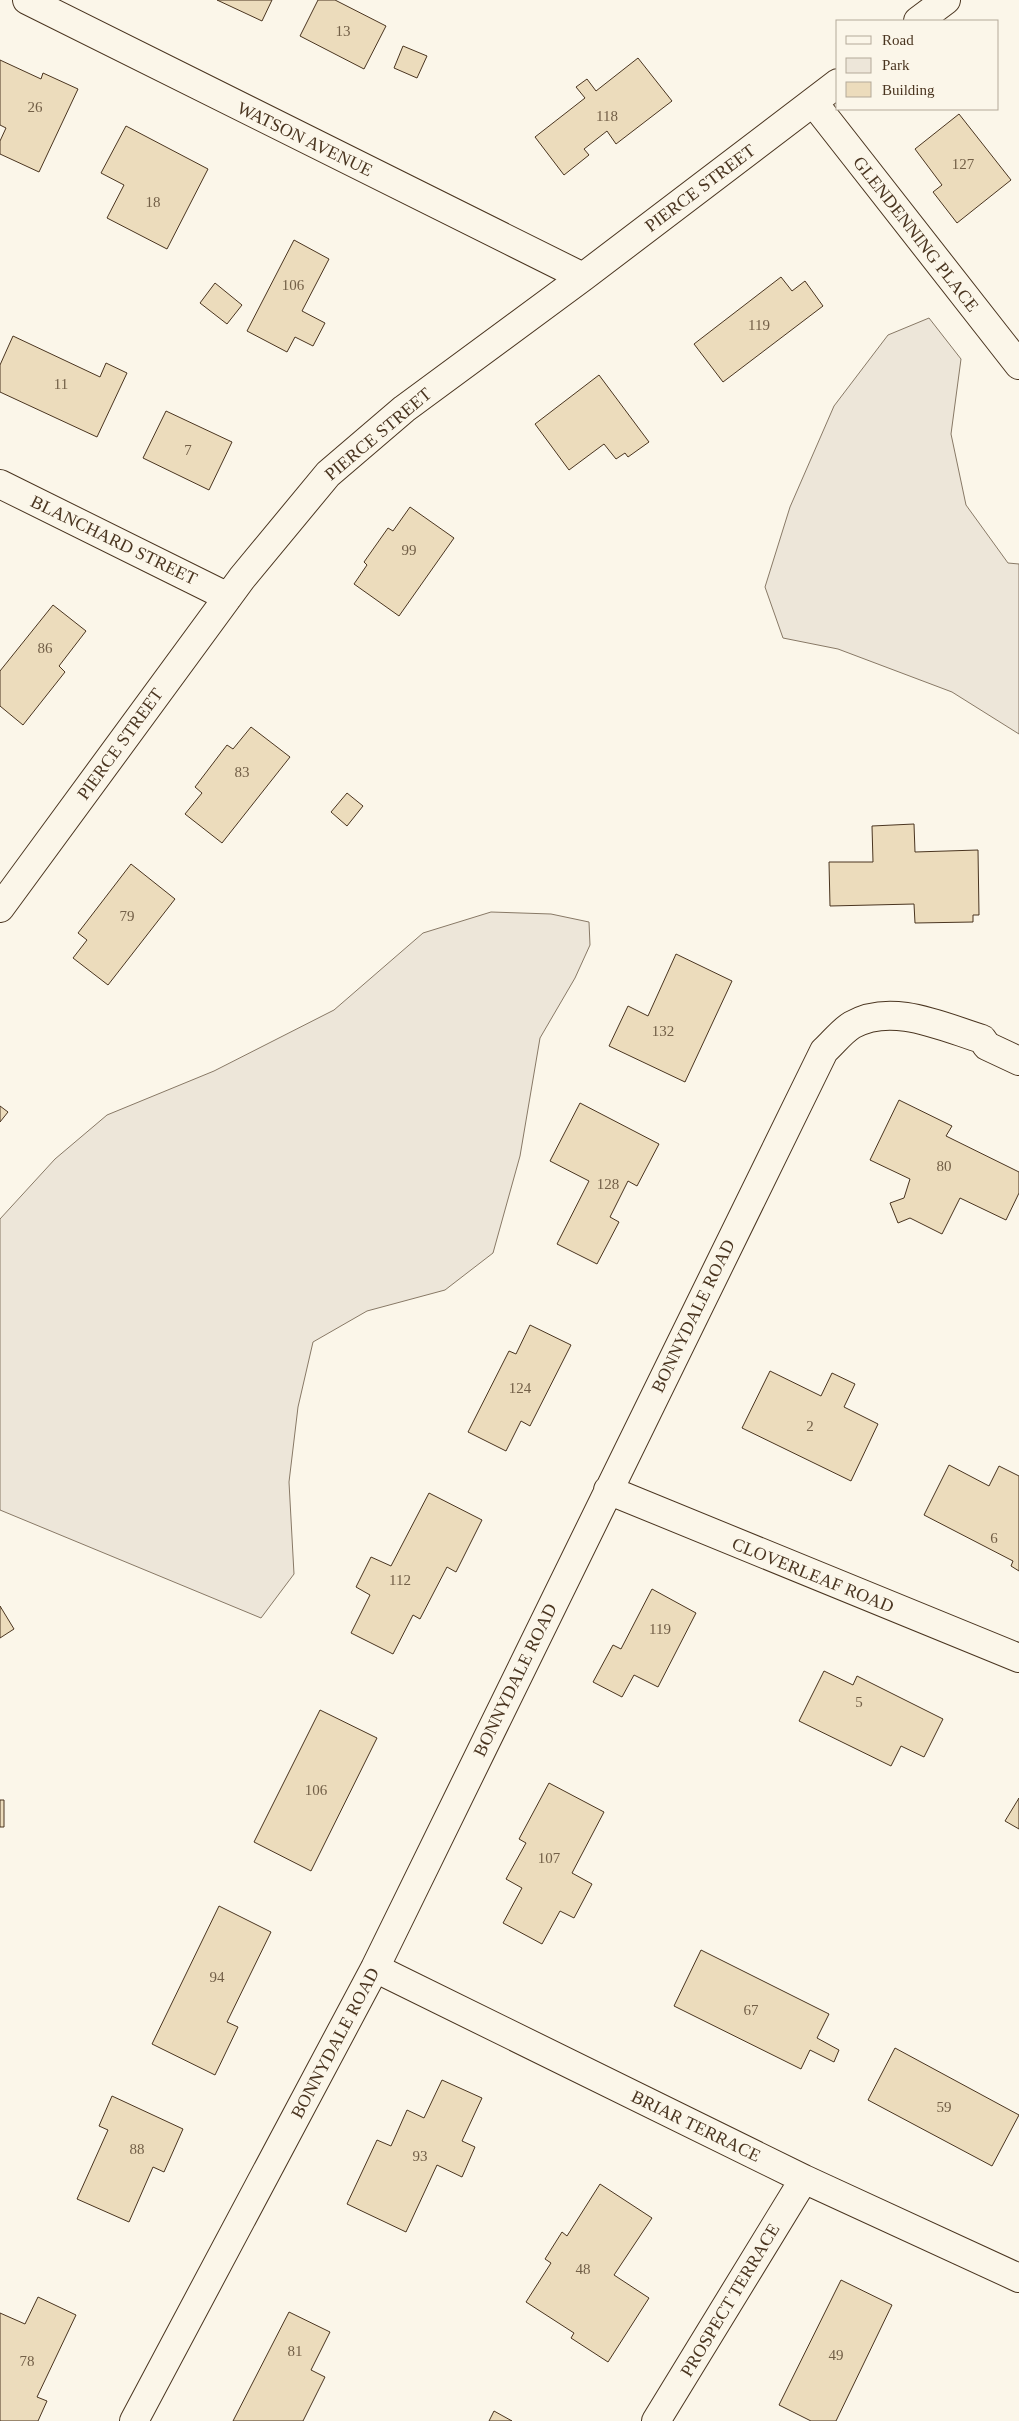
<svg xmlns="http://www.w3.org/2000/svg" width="1019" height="2421" font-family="Georgia,serif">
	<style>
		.green { fill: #ede6d9; stroke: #887966 }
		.building { fill: #ecdcbc; stroke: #4a3520 }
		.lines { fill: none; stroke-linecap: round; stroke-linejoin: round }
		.minor-casing { stroke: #4a3520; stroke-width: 30 }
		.minor { stroke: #fbf6e9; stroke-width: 28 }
		.labels { text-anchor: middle; stroke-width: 4; stroke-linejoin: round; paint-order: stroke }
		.number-label { font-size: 15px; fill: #725f47 }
		.street-label { font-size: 18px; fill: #4a3520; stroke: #fbf6e9 }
	</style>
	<rect width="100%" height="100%" fill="#fbf6e9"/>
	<path class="green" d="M929 318 961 359 951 434 966 505 1008 563 1019 564V734L952 692 838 649 783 638 765 587 790 507 834 406 888 335Z
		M491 912 551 914 589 922 590 945 575 978 540 1038 520 1156 493 1253 445 1290 367 1311 313 1342 298 1407 289 1482 294 1574 261 1618 0 1510V1219L55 1159 107 1115 214 1071 334 1010 423 933Z"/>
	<path class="building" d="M217 0H272L262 21Z
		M318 0H335L386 26 364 69 300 36Z
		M403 46 427 56 417 78 394 68Z
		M638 58 672 101 616 144 607 131 584 149 589 155 564 175 535 137 585 98 576 87 587 79 596 91Z
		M0 60 41 79 43 73 78 89 39 172 0 154V141L6 128 0 125Z
		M959 114 1011 180 957 223 933 192 942 185 915 149Z
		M126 126 208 169 167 249 107 218 124 185 101 173Z
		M294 240 329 259 302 311 325 323 313 346 295 337 287 352 247 331Z
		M781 277 792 291 805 281 823 306 723 382 694 344Z
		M215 283 242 305 227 324 200 303Z
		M13 336 100 377 106 363 127 373 97 437 0 392V365Z
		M599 375 649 442 628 457 625 453 616 459 604 444 569 470 535 424Z
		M166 411 232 442 209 490 143 458Z
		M410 507 454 538 399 616 354 584 367 565 364 562 388 528 393 531Z
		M53 605 86 631 59 666 65 672 23 725 0 706V671Z
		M251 727 290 757 222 843 185 814 202 793 195 787 227 745 233 749Z
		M347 793 363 806 347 826 331 812Z
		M914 824 915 852 978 850 979 915H973V922L915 923 914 904 830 906 829 862H873L872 826Z
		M131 864 175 899 108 985 73 958 87 940 78 933Z
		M676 954 732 981 685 1082 609 1046 628 1006 648 1016Z
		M899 1100 952 1126 946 1136 1019 1172V1193L1006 1220 960 1198 942 1234 910 1218 898 1223 890 1203 904 1198 910 1179 870 1160Z
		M580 1103 659 1144 637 1186 628 1181 610 1217 619 1222 597 1264 557 1244 589 1181 550 1161Z
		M0 1106 8 1112 0 1122Z
		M530 1325 571 1345 530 1426 521 1421 506 1451 468 1432 509 1351 516 1354Z
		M770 1371 821 1396 832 1373 855 1384 844 1407 878 1424 851 1481 742 1428Z
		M949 1465 989 1486 999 1466 1019 1476V1571L1011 1566 1013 1561 924 1515Z
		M429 1493 482 1520 456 1572 447 1567 420 1619 413 1615 393 1654 351 1633 370 1595 356 1587 371 1557 391 1566Z
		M652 1589 696 1613 658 1687 634 1675 622 1697 593 1682 613 1645 621 1649Z
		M0 1606 14 1629 0 1638Z
		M824 1671 853 1685 857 1676 943 1719 924 1757 901 1746 891 1766 799 1721Z
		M320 1710 377 1738 311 1871 254 1842Z
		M549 1783 604 1812 572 1873 592 1884 574 1918 560 1911 542 1944 503 1923 522 1888 506 1879 526 1843 519 1839Z
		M1019 1798V1829L1005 1821Z
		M0 1800H4V1827H0Z
		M219 1906 271 1932 227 2022 238 2027 215 2075 152 2044Z
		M701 1950 829 2014 817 2038 839 2050 834 2062 810 2050 801 2069 674 2006Z
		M895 2048 1019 2115 992 2166 868 2100Z
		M442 2080 482 2098 462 2141 475 2147 462 2177 437 2165 406 2232 347 2204 377 2140 391 2146 407 2110 424 2118Z
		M112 2096 183 2129 164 2172 153 2167 129 2222 77 2199 108 2130 99 2126Z
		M600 2184 652 2218 614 2275 649 2298 608 2362 571 2338 574 2333 526 2302 551 2263 545 2259 562 2232 567 2236Z
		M841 2280 892 2305 836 2421H811L779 2405Z
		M38 2297 76 2315 37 2397 47 2401 38 2421H0V2313L25 2324Z
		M289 2312 330 2332 311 2370 325 2377 303 2421H233Z
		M494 2411 512 2421H489Z"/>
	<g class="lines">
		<g class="minor-casing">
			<path id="minor" d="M27 0 583 277
				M918 21 946 0
				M813 102 1019 365
				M0 484 228 597
				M0 908 242 578 328 474 404 409 583 277 838 83
				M608 1490 1019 1658
				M375 1968 804 2179 1019 2278
				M134 2421 375 1968 824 1051C833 1043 842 1031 852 1025 892 1002 943 1027 982 1039L987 1046 1019 1061
				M656 2421 804 2179"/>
		</g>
		<use href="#minor" class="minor"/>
	</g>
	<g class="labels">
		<g class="number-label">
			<text x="343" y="36">13</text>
			<text x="35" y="112">26</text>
			<text x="607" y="121">118</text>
			<text x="963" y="169">127</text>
			<text x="153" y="207">18</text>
			<text x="293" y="290">106</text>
			<text x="759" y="330">119</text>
			<text x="61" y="389">11</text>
			<text x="188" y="455">7</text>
			<text x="409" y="555">99</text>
			<text x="45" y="653">86</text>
			<text x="242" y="777">83</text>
			<text x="127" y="921">79</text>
			<text x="663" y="1036">132</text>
			<text x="944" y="1171">80</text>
			<text x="608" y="1189">128</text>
			<text x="520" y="1393">124</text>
			<text x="810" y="1431">2</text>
			<text x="994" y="1543">6</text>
			<text x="400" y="1585">112</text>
			<text x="660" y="1634">119</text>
			<text x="859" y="1707">5</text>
			<text x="316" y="1795">106</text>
			<text x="549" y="1863">107</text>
			<text x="217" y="1982">94</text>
			<text x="751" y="2015">67</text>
			<text x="944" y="2112">59</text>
			<text x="137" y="2154">88</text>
			<text x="420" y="2161">93</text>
			<text x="583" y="2274">48</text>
			<text x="295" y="2356">81</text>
			<text x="836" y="2360">49</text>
			<text x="27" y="2366">78</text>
		</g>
		<g class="street-label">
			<text transform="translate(305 139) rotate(26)" y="6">WATSON AVENUE</text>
			<text transform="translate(700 188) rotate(-37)" y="6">PIERCE STREET</text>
			<text transform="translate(916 234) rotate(52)" y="6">GLENDENNING PLACE</text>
			<text transform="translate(378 434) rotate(-40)" y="6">PIERCE STREET</text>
			<text transform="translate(114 540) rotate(26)" y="6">BLANCHARD STREET</text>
			<text transform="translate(120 744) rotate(-54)" y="6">PIERCE STREET</text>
			<text transform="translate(693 1316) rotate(-64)" y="6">BONNYDALE ROAD</text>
			<text transform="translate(813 1575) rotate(22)" y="6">CLOVERLEAF ROAD</text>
			<text transform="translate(515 1680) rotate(-64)" y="6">BONNYDALE ROAD</text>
			<text transform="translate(335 2043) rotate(-62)" y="6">BONNYDALE ROAD</text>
			<text transform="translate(696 2126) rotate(26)" y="6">BRIAR TERRACE</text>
			<text transform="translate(730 2300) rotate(-59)" y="6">PROSPECT TERRACE</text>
		</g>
	</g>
	<rect x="836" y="20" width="162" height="90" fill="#fbf6e9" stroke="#b4a999"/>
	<rect x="846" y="36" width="25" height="8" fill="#fbf6e9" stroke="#b4a999"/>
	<text x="882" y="45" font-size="15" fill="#4a3520">Road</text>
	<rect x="846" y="58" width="25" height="15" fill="#ede6d9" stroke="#b4a999"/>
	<text x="882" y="70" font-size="15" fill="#4a3520">Park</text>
	<rect x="846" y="82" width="25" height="15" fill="#ecdcbc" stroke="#b4a999"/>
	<text x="882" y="95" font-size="15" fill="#4a3520">Building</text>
</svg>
